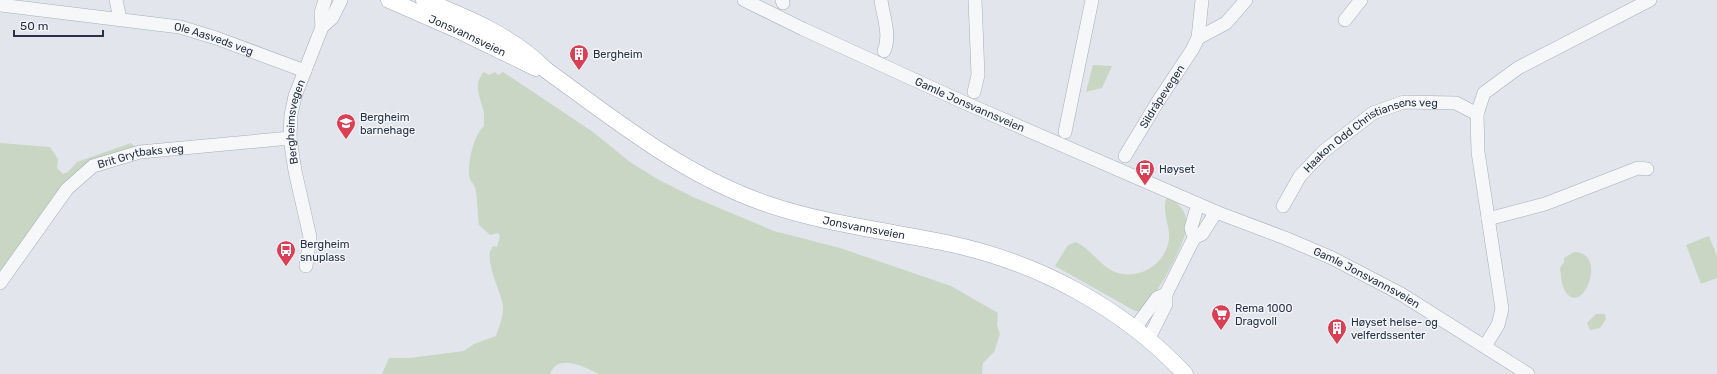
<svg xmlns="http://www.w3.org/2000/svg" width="1717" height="374" font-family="Rubik,sans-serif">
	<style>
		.green { fill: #c8d6c3 }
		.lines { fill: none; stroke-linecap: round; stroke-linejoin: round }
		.minor-casing { stroke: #a7adb7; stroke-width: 14 }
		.major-casing { stroke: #a1aab8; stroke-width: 17 }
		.minor { stroke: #f5f7f9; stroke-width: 13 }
		.major { stroke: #fff; stroke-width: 16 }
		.labels { text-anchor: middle; stroke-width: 3; stroke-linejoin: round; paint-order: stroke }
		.street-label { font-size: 11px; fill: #293345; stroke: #f2f5f9 }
		.poi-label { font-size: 11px; fill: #293345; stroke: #f2f5f9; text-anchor: start }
	</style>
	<rect width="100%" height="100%" fill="#e2e6ec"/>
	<path class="green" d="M1093 65 1112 66 1102 88 1086 92Z
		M484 72 489 75 495 72 498 75 503 72 593 132 630 162 659 180 693 197 774 231 840 248 951 286 998 313 997 325 1000 334 994 352 983 363 982 374H599C586 368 558 352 550 374H382L389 358H410L464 351 474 344 496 336C499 327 504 315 503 306 501 290 482 258 493 246L497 247 500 236 498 233 490 235 479 225C477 213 478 198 475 187 474 184 471 182 470 179 466 167 474 134 484 126 484 122 484 117 484 113 481 99 472 84 484 72Z
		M0 143 50 147 58 159 57 168 63 174 68 172 77 162 131 143 140 152 93 166 0 283Z
		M1167 197C1178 202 1187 211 1187 225 1186 243 1155 300 1140 311H1135L1055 266 1068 245 1076 242C1089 248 1097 261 1109 269 1134 284 1166 266 1169 239 1170 224 1161 211 1167 197Z
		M1709 236 1717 256V278L1701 284 1686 245Z
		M1574 252C1610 252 1581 322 1564 289 1561 283 1561 274 1560 268L1564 262V258Z
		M1596 314H1605L1606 319 1600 328 1590 330 1587 323Z"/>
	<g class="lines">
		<g class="minor-casing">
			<g id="minor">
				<path d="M116 0 120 19"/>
				<path id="s1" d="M744 0 803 29 963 102 1216 212 1285 238 1332 258 1401 294 1528 374"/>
				<path d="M782 0 783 3"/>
				<path d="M881 0C883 16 891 35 884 51"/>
				<path id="s2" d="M0 5 180 27 216 38 305 71"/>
				<path d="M1345 20 1361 0"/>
				<path d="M322 27 321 13 325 0"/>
				<path d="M1198 38 1226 23 1246 0"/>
				<path d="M974 92 978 75 975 0"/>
				<path d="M1065 132 1092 0"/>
				<path id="s3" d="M1125 156 1157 103 1192 50 1198 38 1202 0"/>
				<path id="s4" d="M1283 206 1300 176 1324 151 1373 113 1404 102 1456 103 1477 114"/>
				<path d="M1488 219 1545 204 1638 168 1647 169"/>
				<path d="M1194 238 1191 228 1198 204"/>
				<path id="s5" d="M306 266 310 237 295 171 290 138 291 115 295 96 322 27 332 18 341 0"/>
				<path id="s6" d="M0 283 67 189 93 166 140 152 290 138"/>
				<path d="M1135 328 1157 298 1166 294"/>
				<path d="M1149 338 1166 304V294L1194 238 1202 234 1216 212"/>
				<path d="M1485 346 1498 325 1502 309 1478 152 1477 114 1484 93 1518 68 1650 0"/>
			</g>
		</g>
		<g class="major-casing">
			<g id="major">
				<path id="s7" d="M389 0 462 32 536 68"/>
				<path id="s8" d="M424 0C466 17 513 36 546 70 615 120 682 174 764 203 824 224 889 231 951 244 1039 263 1123 308 1185 374"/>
			</g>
		</g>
		<use href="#minor" class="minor"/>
		<use href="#major" class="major"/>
	</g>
	<defs>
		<g id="building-pin" transform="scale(1)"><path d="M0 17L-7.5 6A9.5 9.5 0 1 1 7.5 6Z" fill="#d84056" stroke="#f2f5f9"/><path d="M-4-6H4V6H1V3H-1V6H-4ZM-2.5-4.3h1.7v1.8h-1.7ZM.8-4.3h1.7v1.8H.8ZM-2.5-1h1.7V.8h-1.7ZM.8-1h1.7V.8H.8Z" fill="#fff"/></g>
		<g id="school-pin" transform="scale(1)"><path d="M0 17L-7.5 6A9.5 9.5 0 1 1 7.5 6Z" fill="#d84056" stroke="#f2f5f9"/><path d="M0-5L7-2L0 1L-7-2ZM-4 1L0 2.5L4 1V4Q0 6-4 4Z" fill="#fff"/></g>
		<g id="bus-pin" transform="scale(1)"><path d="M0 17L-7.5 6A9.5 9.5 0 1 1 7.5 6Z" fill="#d84056" stroke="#f2f5f9"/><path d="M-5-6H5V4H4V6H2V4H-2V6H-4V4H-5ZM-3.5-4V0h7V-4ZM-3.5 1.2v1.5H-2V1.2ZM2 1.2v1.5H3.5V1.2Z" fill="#fff"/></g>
		<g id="supermarket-pin" transform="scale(1)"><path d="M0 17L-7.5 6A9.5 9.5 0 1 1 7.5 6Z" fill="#d84056" stroke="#f2f5f9"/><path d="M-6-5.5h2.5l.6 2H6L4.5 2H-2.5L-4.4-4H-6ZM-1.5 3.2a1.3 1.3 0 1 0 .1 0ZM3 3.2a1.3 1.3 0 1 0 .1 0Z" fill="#fff"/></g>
	</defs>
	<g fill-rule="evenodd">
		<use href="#building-pin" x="579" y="54"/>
		<use href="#school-pin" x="346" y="123"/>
		<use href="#bus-pin" x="1145" y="169"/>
		<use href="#bus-pin" x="286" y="250"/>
		<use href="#supermarket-pin" x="1221" y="314"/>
		<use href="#building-pin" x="1337" y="328"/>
	</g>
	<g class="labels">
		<g class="street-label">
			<text dy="4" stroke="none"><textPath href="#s7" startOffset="86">Jonsvannsveien</textPath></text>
			<text dy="4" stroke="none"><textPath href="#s2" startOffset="217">Ole Aasveds veg</textPath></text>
			<text dy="4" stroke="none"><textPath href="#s3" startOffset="70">Sildråpevegen</textPath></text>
			<text dy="4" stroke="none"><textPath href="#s1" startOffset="249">Gamle Jonsvannsveien</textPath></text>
			<text dy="4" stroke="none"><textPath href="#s5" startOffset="147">Bergheimsvegen</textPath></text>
			<text dy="4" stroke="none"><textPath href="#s4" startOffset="120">Haakon Odd Christiansens veg</textPath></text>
			<text dy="4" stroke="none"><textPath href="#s6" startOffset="199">Brit Grytbaks veg</textPath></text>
			<text dy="4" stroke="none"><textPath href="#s8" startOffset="501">Jonsvannsveien</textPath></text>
			<text dy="4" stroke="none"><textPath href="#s1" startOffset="682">Gamle Jonsvannsveien</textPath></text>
		</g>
		<g class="poi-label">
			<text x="593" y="58">Bergheim</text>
			<text x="360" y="121">Bergheim<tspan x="360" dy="13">barnehage</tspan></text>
			<text x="1159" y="173">Høyset</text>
			<text x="300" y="248">Bergheim<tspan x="300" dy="13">snuplass</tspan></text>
			<text x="1235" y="312">Rema 1000<tspan x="1235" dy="13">Dragvoll</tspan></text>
			<text x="1351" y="326">Høyset helse- og<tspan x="1351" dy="13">velferdssenter</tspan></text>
		</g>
	</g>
	<path d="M14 30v6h89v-6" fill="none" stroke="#293345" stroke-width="2"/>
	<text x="20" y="30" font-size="12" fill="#293345" stroke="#f2f5f9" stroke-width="3" paint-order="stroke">50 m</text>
</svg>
